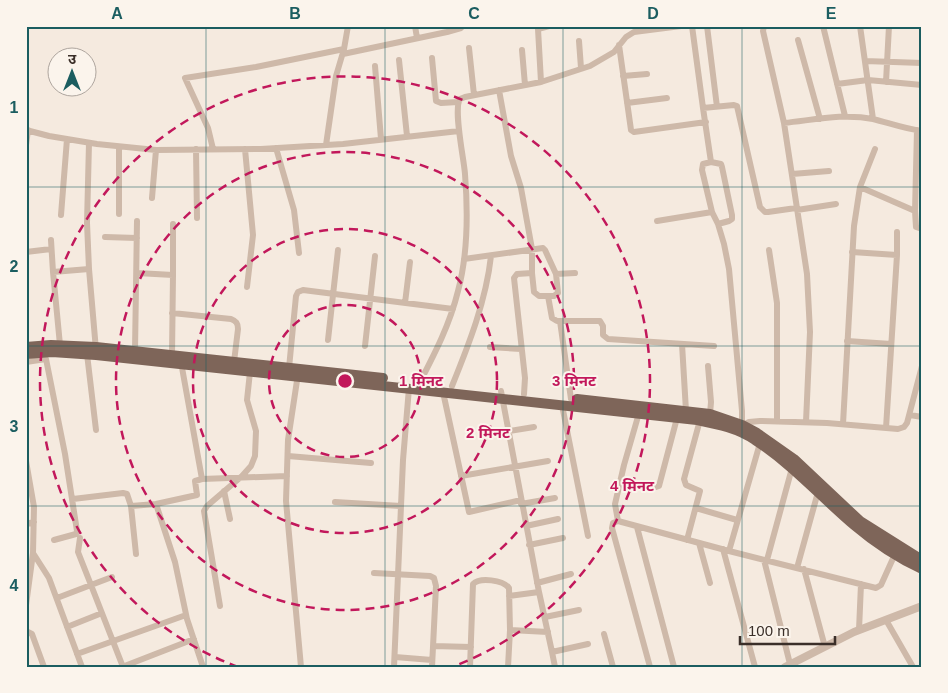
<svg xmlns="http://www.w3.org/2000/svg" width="948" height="693" font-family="Arial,'Noto Sans Devanagari',sans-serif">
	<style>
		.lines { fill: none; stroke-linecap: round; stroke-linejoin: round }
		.minor { stroke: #ceb9a9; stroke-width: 6 }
		.tertiary { stroke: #ceb9a9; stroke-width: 8 }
		.primary { stroke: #7e6559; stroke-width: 10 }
		.grid { fill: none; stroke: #1b5d60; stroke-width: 1; stroke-opacity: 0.55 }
		.ring { fill: none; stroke: #c2185b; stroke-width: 2.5; stroke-dasharray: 9 6 }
		.centre { fill: #c2185b; stroke: #fbf4ec; stroke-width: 2.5 }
		.ring-label { font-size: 15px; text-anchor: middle; font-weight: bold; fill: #c2185b; stroke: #fbf4ec; stroke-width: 4; stroke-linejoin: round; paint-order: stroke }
		.neatline { fill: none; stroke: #1b5d60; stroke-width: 2 }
		.grid-label { font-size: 16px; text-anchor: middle; font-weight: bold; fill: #1b5d60 }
	</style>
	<rect width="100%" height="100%" fill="#f5eadf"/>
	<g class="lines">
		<path class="minor" d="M415 26 417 38
			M692 26 703 108 734 105 737 106 760 207 765 212H768L796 208
			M707 26 717 107
			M764 26 763 31 784 123
			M823 26 845 116
			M860 26 873 119
			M798 40 820 119
			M579 41 581 68
			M619 45 631 130 634 132 706 122
			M469 48 474 95
			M522 50 525 85
			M343 54 447 32 461 28 460 26
			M432 58 436 101 441 103 458 102
			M399 60 407 136
			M865 61 922 63
			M375 66 381 139
			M623 76 647 74
			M541 82 538 29 549 26
			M886 82 889 26
			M837 84 868 80 922 85
			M499 90 511 156 521 188 532 249V273L517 274 514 278 525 378 524 394
			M627 103 667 98
			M703 108 711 162 721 164 722 167 732 215V219L729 221 718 224 724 244 729 269 742 411V425
			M26 130 49 136 97 144 156 150 261 149 343 144 459 131
			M26 145 28 130
			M326 145 336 76 344 49 348 26
			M119 147V214
			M276 148 294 210 299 253
			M196 149 197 218
			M213 149 208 128 185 78 256 67 344 49
			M245 149 253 235 247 287
			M711 162 703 164 702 170 712 212 718 224
			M792 174 829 171
			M860 187 875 149
			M152 198 156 150
			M797 210 836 204
			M915 211 917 130
			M61 215 67 139
			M657 221 712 212
			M105 237 137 238
			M51 240 53 272 89 269 87 223 89 143
			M769 250 777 303V421
			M26 252 51 249
			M852 252 897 255
			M464 259 543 248 545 250 556 274 575 273
			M89 269 96 350
			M53 272 60 345
			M137 273 173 275V224
			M532 273 534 292 539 296H554L558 293 556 274
			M548 296 552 318 557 321H600L603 326V335L608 339 714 346
			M405 303 410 262
			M172 313 231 319C236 321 238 323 238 329L234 362
			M560 321 571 399
			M328 340 338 250
			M847 341 891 344
			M682 344 686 411
			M365 346 375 256
			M490 347 521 349
			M135 351 137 221
			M87 354 96 430
			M172 355 173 275
			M26 362 46 359 65 454 77 531 76 534 54 540
			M708 366 711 402 710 414
			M289 368 296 296 298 292 303 290 453 309
			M298 374 288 440 286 501 301 667
			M420 382C435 353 450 324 458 291 468 254 468 212 465 174 464 159 453 109 460 99L465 97 541 82 590 66 614 52 626 37 634 32 681 26
			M452 386C469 344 486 301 491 256
			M501 391 539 592
			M443 392 469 512 521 500
			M562 405 588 536
			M639 413 624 465 615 504 618 521 729 551 760 443
			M910 415 922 417
			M806 422 810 332 807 274 784 123C814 120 843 113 873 119 889 123 905 129 922 131
			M843 424 854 226 860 187 915 211 916 227 922 229
			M741 426 749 422 760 421 827 423 898 429 904 427 907 423 922 366
			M886 428 897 255V232
			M491 434 534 427
			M288 456 371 463
			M26 461 34 507 33 553 49 578 82 667
			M461 476 548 461
			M202 479 287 476
			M621 479 653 488 659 486 677 418
			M224 491 230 519
			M73 499 123 493 127 494 131 506 156 504 197 495 195 481 202 479 181 362
			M335 502 401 506
			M156 504 175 562 187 619 203 667
			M521 504 555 498
			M131 506 136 554
			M696 508 737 520
			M618 521 613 523 612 528 650 667
			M26 524 34 522
			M526 526 558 519
			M637 527 674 667
			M80 538 78 552 91 585 112 577
			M687 540 700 491 686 485 684 479 700 420
			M699 543 710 583
			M529 545 563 538
			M723 549 755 667
			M729 551 876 588 881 585 895 554
			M764 560 790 664
			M767 560 792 468
			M797 568 818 492
			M804 569 825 647
			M374 573 430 576 434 578 436 586 432 667
			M537 583 571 574
			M509 596 539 592 552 652
			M57 598 91 585 123 667
			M26 605 33 553
			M220 606 204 511 207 506 242 476 251 466 255 456 256 431 247 400 250 372
			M545 617 579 610
			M886 620 913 667
			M67 627 102 613
			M510 630 548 632
			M859 630 861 584
			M26 631 32 634 44 667
			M604 634 613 667
			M433 646 471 647
			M77 654 186 615
			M395 657 432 660
			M122 667 194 639
			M394 667 403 460 409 388
			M470 667 473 584C480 577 503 580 509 588L510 630 508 667
			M555 667 552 652 588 644"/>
		<path class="tertiary" d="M785 667 854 632 922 606"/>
		<path class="primary" d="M26 347 51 345 96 347 383 378
			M26 354 52 352 96 355 697 420C717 424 738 428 755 440 792 464 821 497 854 525 874 542 898 558 922 569
			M577 399 710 414 742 425 757 433 794 459 860 521 922 560"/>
	</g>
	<path class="grid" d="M206 26V667M385 26V667M563 26V667M742 26V667M26 187H922M26 346H922M26 506H922"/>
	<g class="ring">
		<circle cx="345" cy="381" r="76"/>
		<circle cx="345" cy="381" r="152"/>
		<circle cx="345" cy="381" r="229"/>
		<path d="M238 667A305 305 0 1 1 452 667"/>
	</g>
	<circle cx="345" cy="381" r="8" class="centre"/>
	<g class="ring-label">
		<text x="421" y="386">1 मिनट</text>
		<text x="574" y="386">3 मिनट</text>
		<text x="488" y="438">2 मिनट</text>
		<text x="632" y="491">4 मिनट</text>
	</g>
	<rect width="948" height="693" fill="none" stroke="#fbf4ec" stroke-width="55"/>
	<g transform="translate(72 72)"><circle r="24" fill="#fbf4ec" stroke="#aea59e"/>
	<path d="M0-4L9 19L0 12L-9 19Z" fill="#1b5d60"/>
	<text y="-8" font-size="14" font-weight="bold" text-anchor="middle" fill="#3b2f29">उ</text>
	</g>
	<path d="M740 636v8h95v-8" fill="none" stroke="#3b2f29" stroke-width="2.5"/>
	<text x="748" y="636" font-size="15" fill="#3b2f29" stroke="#fbf4ec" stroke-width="4" paint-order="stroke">100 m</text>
	<rect x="28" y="28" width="892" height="638" class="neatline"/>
	<g class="grid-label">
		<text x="117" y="19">A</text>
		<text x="295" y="19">B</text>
		<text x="474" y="19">C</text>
		<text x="653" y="19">D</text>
		<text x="831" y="19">E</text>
		<text x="14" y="113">1</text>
		<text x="14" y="272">2</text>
		<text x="14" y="432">3</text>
		<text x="14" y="591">4</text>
	</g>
</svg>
